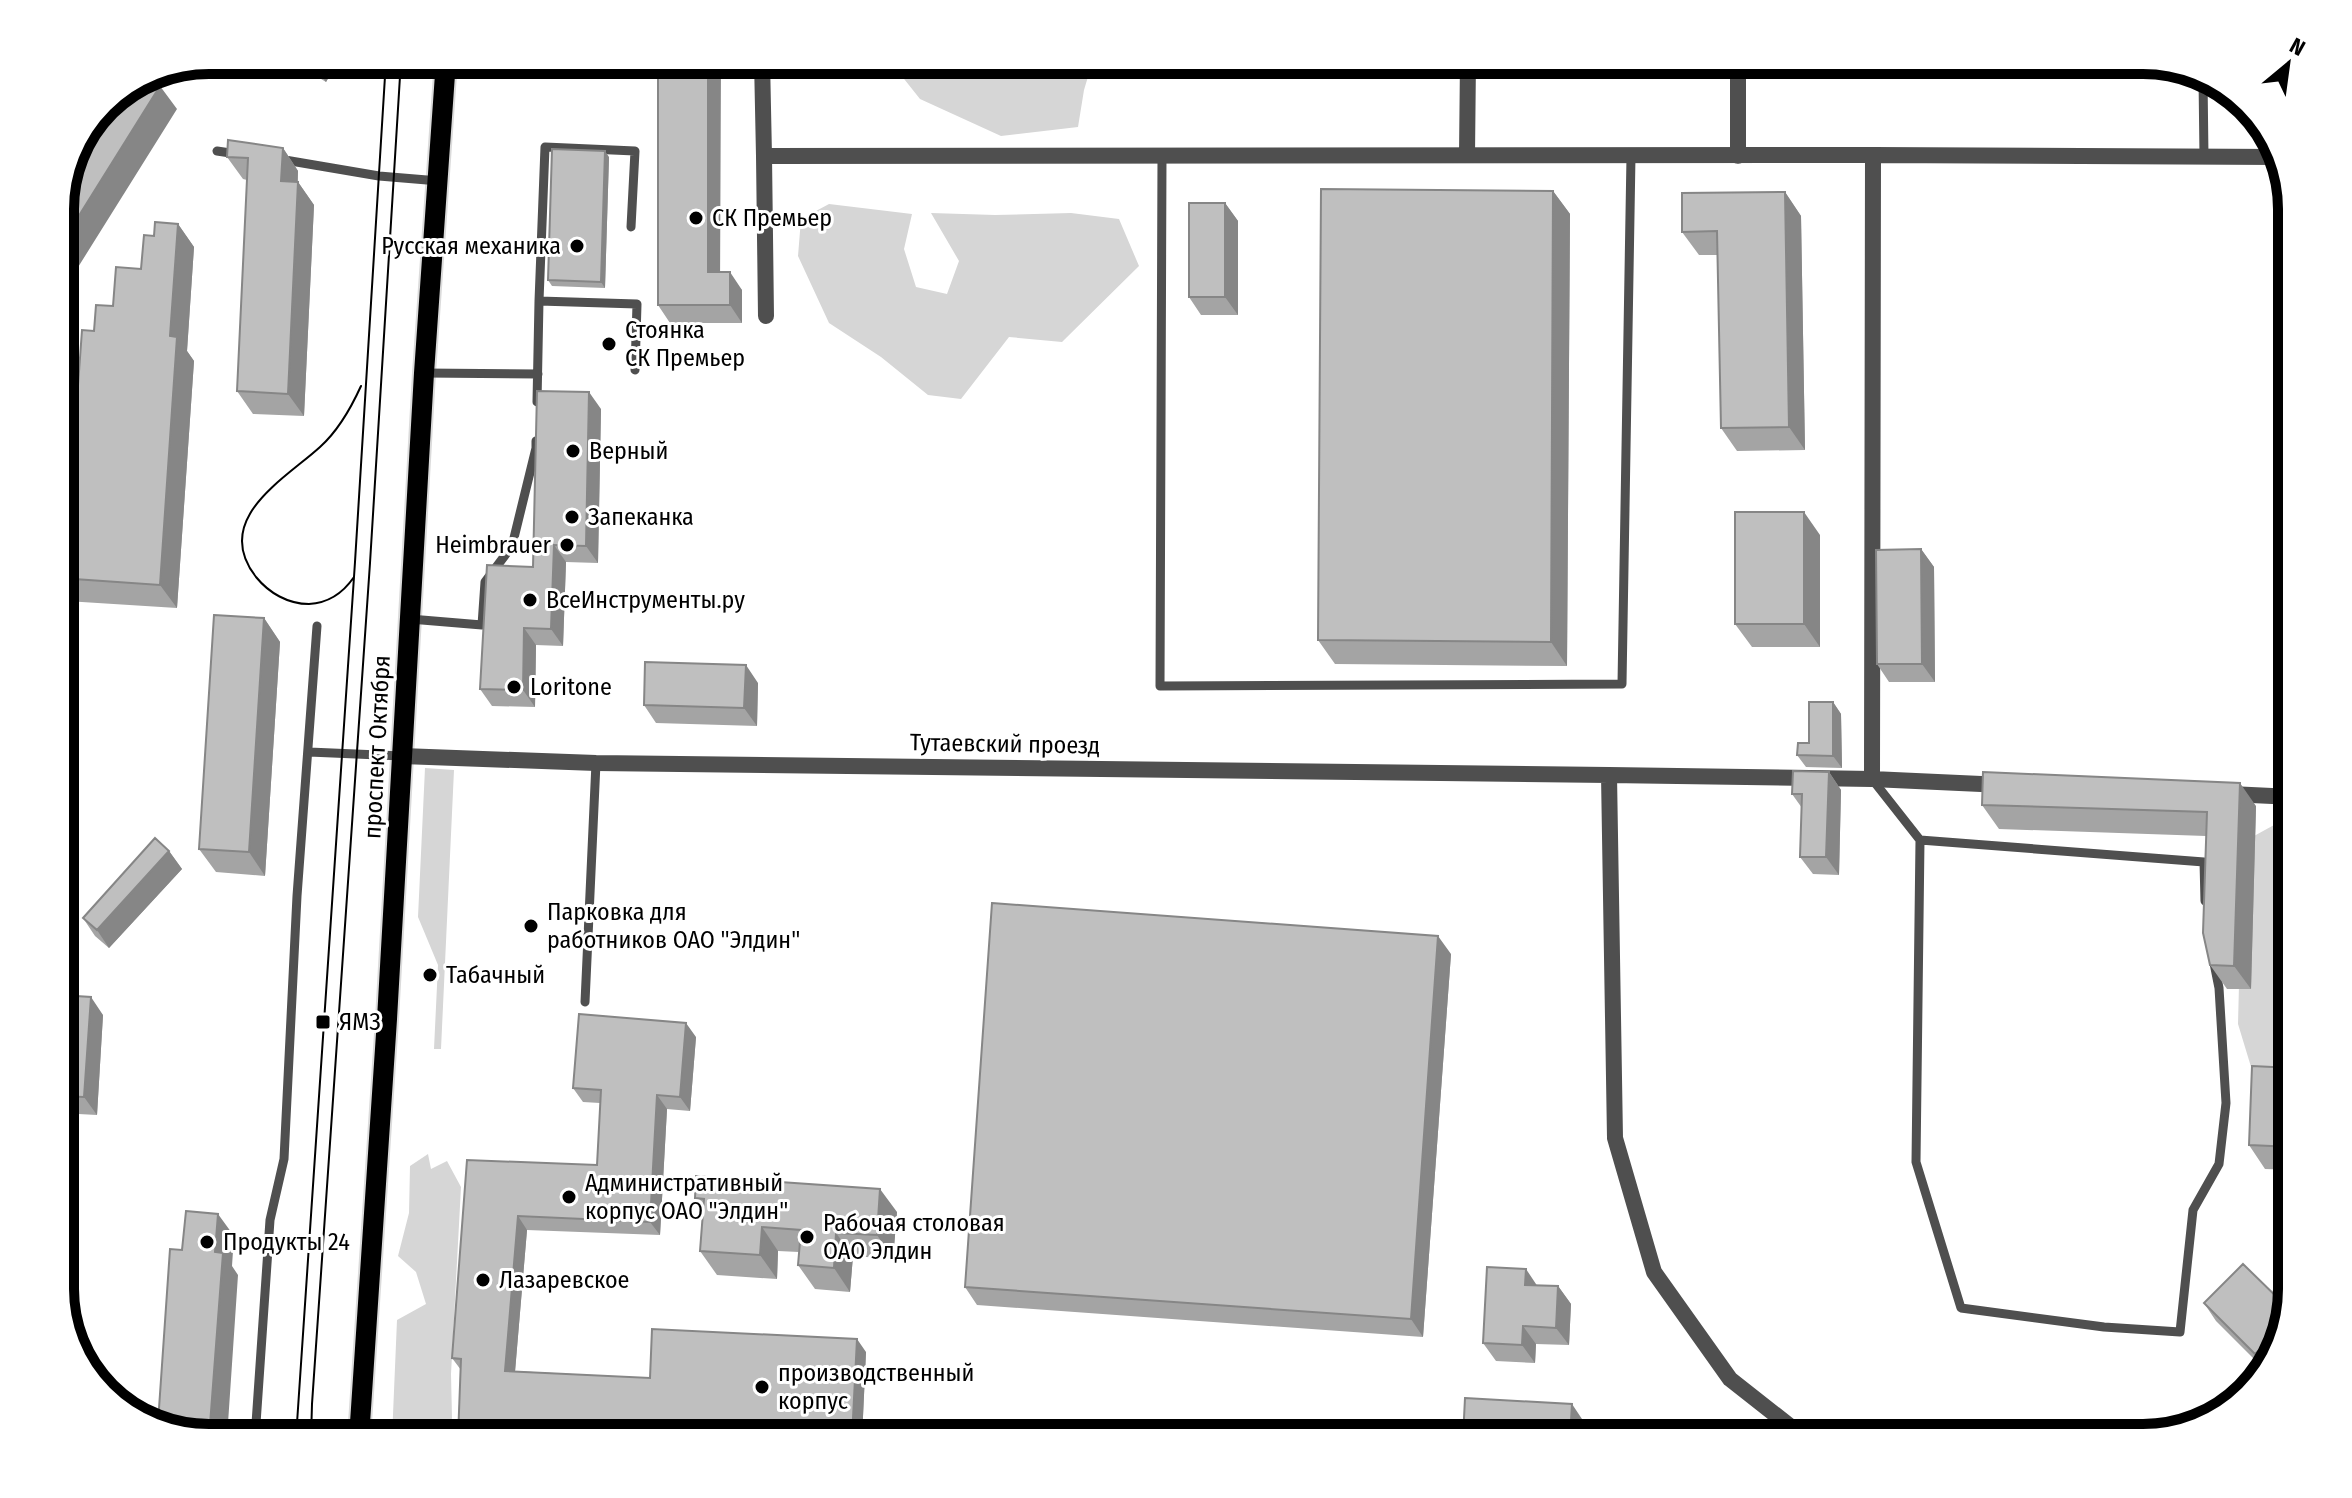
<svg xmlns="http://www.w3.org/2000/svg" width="2352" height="1498" font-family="'Fira Sans Condensed',sans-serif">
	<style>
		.green { fill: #d6d6d6 }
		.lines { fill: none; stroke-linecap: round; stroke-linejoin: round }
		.primary-casing { stroke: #dbdbdb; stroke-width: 24 }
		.lane { stroke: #4f4f4f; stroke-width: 9 }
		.street { stroke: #4f4f4f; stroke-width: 16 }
		.primary { stroke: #000; stroke-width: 20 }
		.tram { stroke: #000; stroke-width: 2 }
		.wall { fill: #a4a4a4 }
		.shaded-wall { fill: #868686 }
		.building { fill: #bfbfbf; stroke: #868686; stroke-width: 2 }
		.poi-dot { fill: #000; stroke: #fff; stroke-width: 3 }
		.labels { text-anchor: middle; stroke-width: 6; stroke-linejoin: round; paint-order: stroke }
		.poi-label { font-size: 24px; fill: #000; stroke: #fff; text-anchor: start }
		.street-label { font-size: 24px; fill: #000; stroke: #fff }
		.rim { fill: none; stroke: #000; stroke-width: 10 }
	</style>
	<rect width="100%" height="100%" fill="#fff"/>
	<path class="green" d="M889 60H1093L1084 90 1078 127 1001 136 920 99Z
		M829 204 912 214 904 249 916 287 947 294 959 261 931 213 995 215 1071 213 1119 219 1139 266 1062 342 1009 337 961 399 928 395 881 357 829 323 798 256 801 219Z
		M425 768 454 770 441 1049H434L438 965 418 917Z
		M2285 819 2292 820V943L2287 948 2292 977V1083L2255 1080 2238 1024 2241 908 2254 836Z
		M428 1154 431 1169 447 1161 461 1187 451 1374 452 1418 446 1438H392L397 1320 426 1304 416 1272 398 1256 409 1213 410 1166Z"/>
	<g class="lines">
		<g class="primary-casing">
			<path id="primary" d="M359 1438 387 1019 424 373 446 60"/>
		</g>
		<path class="lane" d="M2203 78 2204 157
			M217 151 237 154
			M1162 156 1160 686 1622 684 1631 156
			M279 159 379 176 439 181
			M539 301 637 304 635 370
			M424 373 538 374
			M537 402 539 301 545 147 635 151 631 227
			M410 619 482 625 485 582 512 546 536 448V441
			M309 752 402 756
			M1872 779 1920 840 1916 1162 1961 1308 2104 1327 2180 1332 2193 1210 2219 1164 2226 1103 2219 988 2214 963
			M1920 840 2204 862 2205 901
			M585 1002 596 763
			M255 1438 270 1220 284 1159 297 896 317 626"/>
		<path class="street" d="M762 60 764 156 1873 155 2278 157
			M1467 155 1468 60
			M764 156 766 316
			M1738 156V60
			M402 756 596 763 1609 775 1872 779 2003 785
			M1609 775 1615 1138 1654 1272 1730 1379 1805 1438
			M1872 779 1873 155
			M2230 794 2292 797"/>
		<use href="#primary" class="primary"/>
		<path class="tram" d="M354 577C343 593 329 603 309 604 288 604 269 593 256 577 211 519 285 479 320 447 339 430 351 408 361 386
			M296 1438 355 562 386 60
			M311 1438 312 1404 370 563 401 60"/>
	</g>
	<path class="wall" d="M290 60H339L326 82Z
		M1495 60H1610V65L1501 69Z
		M1784 60H1952V62H1786Z
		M283 148 298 171V182L314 205 304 416 253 414 237 391 247 180 243 179 227 157Z
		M609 157 605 288 552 286 548 280Z
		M1553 191 1570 214 1567 666 1335 664 1318 640Z
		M1785 192 1801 216 1805 450 1737 451 1721 428 1718 255H1699L1682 232Z
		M1225 203 1238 221V315H1201L1189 297Z
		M178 224 194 247 187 351 194 361 177 608 66 601 60 593V496H70L94 331 141 269 154 236Z
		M720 272 742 290V323H670L658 305Z
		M601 409 598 563 566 562 563 646 536 645 535 707 492 706 480 689Z
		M1820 535V647H1752L1735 624Z
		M1921 549 1934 567 1935 682H1889L1877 664Z
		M264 618 280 642 265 876 216 872 199 849Z
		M758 683 757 726 656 723 644 705Z
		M1833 702 1841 714 1842 768 1806 767 1797 755 1809 743Z
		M1829 772 1841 790 1839 875 1813 874 1800 857 1802 808 1792 794Z
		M1982 805 2256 806 2251 989H2227L2210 965 2206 836 1999 829Z
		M169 851 182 869 109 948 95 936 83 918Z
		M1451 954 1423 1337 977 1305 965 1287Z
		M60 995 103 1015 97 1115 60 1113Z
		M696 1037 690 1111 667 1109 660 1235 527 1230 515 1371 650 1378 866 1352 862 1438H457L461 1370 452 1358 467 1160 597 1165 600 1103 583 1102 573 1088Z
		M2292 1068V1170L2265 1169 2249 1145Z
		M695 1198 897 1212 893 1259 853 1256 850 1292 815 1289 798 1265 799 1252 778 1251 777 1279 717 1275 700 1251 703 1210Z
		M1538 1285 1558 1286 1571 1304 1569 1345 1536 1344 1535 1363 1496 1361 1483 1343Z
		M2204 1303 2287 1307 2267 1372 2216 1321Z"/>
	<path class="shaded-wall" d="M310 60H339L326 82Z
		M708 60H721L720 290 708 272Z
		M160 86 177 109 60 296V246Z
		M283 148 298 171 296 204 281 181Z
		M605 151 609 157 605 288 601 282Z
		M298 182 314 205 304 416 288 394Z
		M1553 191 1570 214 1567 666 1551 642Z
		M1785 192 1801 216 1805 450 1789 427Z
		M1225 203 1238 221V315L1225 297Z
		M178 224 194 247 187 351 194 361 177 608 160 585 170 336Z
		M730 272 742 290V323L730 305Z
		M589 392 601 409 598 563 586 546Z
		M1804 512 1820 535V647L1804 624Z
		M554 545 566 562 563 646 551 629Z
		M1921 549 1934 567 1935 682 1922 664Z
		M264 618 280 642 265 876 249 852Z
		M524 628 536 645 535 707 523 690Z
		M746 665 758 683 757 726 744 708Z
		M1833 702 1841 714 1842 768 1833 756Z
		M1829 772 1841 790 1839 875 1826 857Z
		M2240 783 2256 806 2251 989 2234 966Z
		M169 851 182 869 109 948 97 930Z
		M1438 936 1451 954 1423 1337 1411 1319Z
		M91 997 103 1015 97 1115 84 1097Z
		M686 1023 696 1037 690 1111 680 1097Z
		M657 1095 667 1109 660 1235 650 1222Z
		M880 1189 897 1212 893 1259 877 1235Z
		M218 1214 234 1236 232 1266 238 1275 227 1438H209L215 1252Z
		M518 1216 527 1230 514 1384 505 1371Z
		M762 1227 778 1251 777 1279 760 1255Z
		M836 1233 853 1256 850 1292 834 1268Z
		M1526 1269 1538 1287 1525 1285Z
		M1558 1286 1571 1304 1569 1345 1556 1328Z
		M1523 1326 1536 1344 1535 1363 1522 1345Z
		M857 1339 866 1352 862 1438H852Z
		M1572 1404 1588 1428V1438H1570Z"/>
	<path class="building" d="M658 60H708V272H730V305H658Z
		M145 76 160 86 60 246V200L104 103Z
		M228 140 283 148 281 181 298 182 288 394 237 391 248 158 227 157Z
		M552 149 605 151 601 282 548 280Z
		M1321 189 1553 191 1551 642 1318 640Z
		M1785 192 1789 427 1721 428 1717 231 1682 232V193Z
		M1189 203H1225V297H1189Z
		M155 222 178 224 170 336 177 337 160 585 60 578V496H70L82 330 94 331 96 305 113 306 116 267 141 269 144 235 154 236Z
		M537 391 589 392 586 546 554 545 551 629 524 628 523 690 480 689 487 565 533 567Z
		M1735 512H1804V624H1735Z
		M1921 549 1922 664H1877L1876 550Z
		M214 615 264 618 249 852 199 849Z
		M645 662 746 665 744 708 644 705Z
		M1809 702H1833V756L1797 755 1798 743H1809Z
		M1793 771 1829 772 1826 857H1800L1802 794H1792Z
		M1983 772 2240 783 2234 966 2210 965 2203 933 2207 812 1982 805Z
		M155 838 169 851 97 930 83 918Z
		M992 903 1438 936 1411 1319 965 1287Z
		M60 995 91 997 84 1097 60 1096Z
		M579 1014 686 1023 680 1097 657 1095 650 1222 518 1216 505 1371 650 1378 652 1329 857 1339 852 1438H458L461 1359 452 1358 467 1160 597 1165 601 1090 573 1088Z
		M2252 1066 2292 1068V1147L2249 1145Z
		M696 1176 880 1189 877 1235 836 1233 834 1268 798 1265 801 1230 762 1227 760 1255 700 1251 704 1199 695 1198Z
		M186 1211 218 1214 215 1252 223 1253 209 1438 158 1423 170 1249 182 1250Z
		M2243 1264 2287 1307 2280 1330 2255 1354 2204 1303Z
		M1487 1267 1526 1269 1525 1285 1558 1286 1556 1328 1523 1326 1522 1345 1483 1343Z
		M1465 1398 1572 1404 1570 1438H1463Z"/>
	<g class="poi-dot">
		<circle cx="696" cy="218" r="8"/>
		<circle cx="577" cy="246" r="8"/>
		<circle cx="609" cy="344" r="8"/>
		<circle cx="573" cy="451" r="8"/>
		<circle cx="572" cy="517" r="8"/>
		<circle cx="567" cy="545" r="8"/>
		<circle cx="530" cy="600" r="8"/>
		<circle cx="514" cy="687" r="8"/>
		<circle cx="531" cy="926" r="8"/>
		<circle cx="430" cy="975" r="8"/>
		<rect x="315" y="1014" width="16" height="16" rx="4"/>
		<circle cx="569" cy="1197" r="8"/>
		<circle cx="807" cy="1237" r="8"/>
		<circle cx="207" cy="1242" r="8"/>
		<circle cx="483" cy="1280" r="8"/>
		<circle cx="762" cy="1387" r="8"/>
	</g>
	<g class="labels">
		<g class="poi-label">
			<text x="712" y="226">СК Премьер</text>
			<text x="561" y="254" text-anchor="end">Русская механика</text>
			<text x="625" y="338">Стоянка<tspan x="625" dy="28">СК Премьер</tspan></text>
			<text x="589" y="459">Верный</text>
			<text x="588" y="525">Запеканка</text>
			<text x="551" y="553" text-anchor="end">Heimbrauer</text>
			<text x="546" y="608">ВсеИнструменты.ру</text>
			<text x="530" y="695">Loritone</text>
			<text x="547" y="920">Парковка для<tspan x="547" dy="28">работников ОАО "Элдин"</tspan></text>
			<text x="446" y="983">Табачный</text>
			<text x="339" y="1030">ЯМЗ</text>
			<text x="585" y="1191">Административный<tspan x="585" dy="28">корпус ОАО "Элдин"</tspan></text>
			<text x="823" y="1231">Рабочая столовая<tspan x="823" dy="28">ОАО Элдин</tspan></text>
			<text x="223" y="1250">Продукты 24</text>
			<text x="499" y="1288">Лазаревское</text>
			<text x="778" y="1381">производственный<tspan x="778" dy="28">корпус</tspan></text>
		</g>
		<g class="street-label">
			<text transform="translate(1005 744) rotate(1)" y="8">Тутаевский проезд</text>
			<text transform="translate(377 747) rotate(-87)" y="8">проспект Октября</text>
		</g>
	</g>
	<path d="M0 0H2352V1498H0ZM209 74H2143A135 135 0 0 1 2278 209V1289A135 135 0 0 1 2143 1424H209A135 135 0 0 1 74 1289V209A135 135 0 0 1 209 74Z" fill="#fff" fill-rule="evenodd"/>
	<path class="rim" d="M209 74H2143A135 135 0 0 1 2278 209V1289A135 135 0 0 1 2143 1424H209A135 135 0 0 1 74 1289V209A135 135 0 0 1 209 74Z"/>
	<g transform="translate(2288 64) rotate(29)" stroke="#ffffff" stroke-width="6" paint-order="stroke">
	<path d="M0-6L14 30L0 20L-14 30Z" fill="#000000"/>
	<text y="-12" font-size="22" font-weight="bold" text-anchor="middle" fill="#000000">N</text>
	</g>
</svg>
